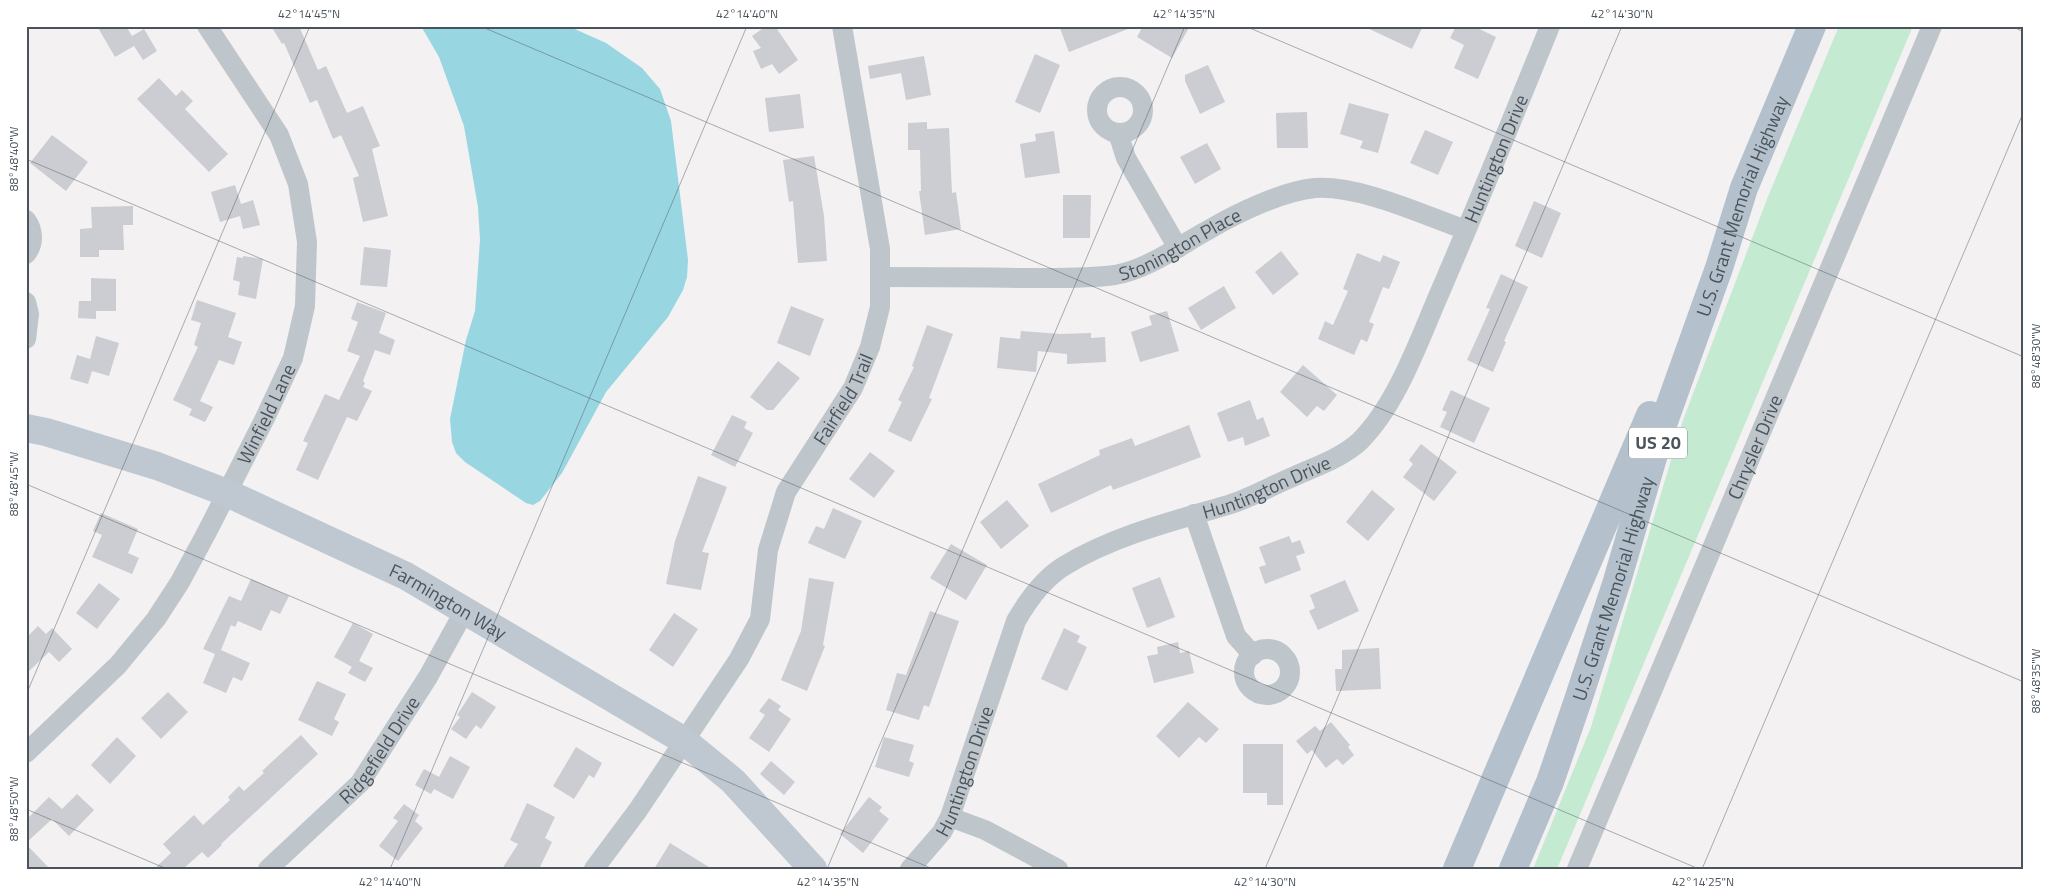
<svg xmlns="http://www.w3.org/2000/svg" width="2050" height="895" font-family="'Titillium Web',sans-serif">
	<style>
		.green { fill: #c5ead2 }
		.water { fill: #98d6e2 }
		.building { fill: #cbcdd2 }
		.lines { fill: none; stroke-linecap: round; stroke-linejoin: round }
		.street { stroke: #bec5cb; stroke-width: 20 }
		.secondary { stroke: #bfc8d0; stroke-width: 28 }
		.primary { stroke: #b4c1cc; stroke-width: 28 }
		.ticks { fill: none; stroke: #4b545c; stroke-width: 1; stroke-opacity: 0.45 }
		.labels { text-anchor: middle; stroke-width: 5; stroke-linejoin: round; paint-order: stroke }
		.shield { fill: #fff; stroke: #81878d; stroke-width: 1 }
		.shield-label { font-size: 18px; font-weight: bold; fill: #4b545c }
		.street-label { font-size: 19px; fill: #4b545c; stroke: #fff }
		.neatline { fill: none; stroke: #4b545c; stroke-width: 2 }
		.ticks-label { font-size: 12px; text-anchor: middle; fill: #4b545c }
	</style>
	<rect width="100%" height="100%" fill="#f3f1f1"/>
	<path class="green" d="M1839 26H1913L1557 869H1533L1591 727 1683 420 1767 199Z"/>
	<path class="water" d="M421 26H568L606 43 642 68 660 89 671 121 688 260 687 277 683 290 668 317 606 392 562 473 540 501 533 505 526 503 465 462 456 453 452 442 450 419 466 340 475 311 480 240 478 207 464 126 439 57Z"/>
	<path class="building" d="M97 26H126L132 36 144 29 157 51 143 60 134 46 115 57Z
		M271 26H299L318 70 326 66 347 113 363 106 380 146 372 149 388 216 363 222 353 178 359 176 341 135 333 139 317 100 310 103 284 43 282 44Z
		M766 26H775L798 60 779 74 772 64 761 69 753 51 761 48 752 36Z
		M1059 26H1132L1133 27 1069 52Z
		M1143 26H1190L1172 58 1137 37Z
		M1363 26H1423L1412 49Z
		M1456 26H1473L1496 37 1478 79 1454 68 1464 45 1450 38Z
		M1035 54 1060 65 1040 113 1015 102Z
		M924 56 931 95 906 100 901 73 870 79 868 66Z
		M1208 65 1225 102 1200 114 1185 81V75Z
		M159 78 176 96 182 90 193 101 185 109 228 154 209 172 137 99Z
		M800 94 804 128 769 132 765 98Z
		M1349 103 1389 114 1378 153 1360 148 1363 141 1340 134Z
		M1307 112 1308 148H1277L1276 113Z
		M927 122V129L949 128 952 193 956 192 961 229 925 235 919 191H921L920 150H908V123Z
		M1425 130 1453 142 1438 175 1410 163Z
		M1054 131 1060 173 1025 178 1020 144 1036 141 1035 134Z
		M52 135 88 162 66 191 30 163Z
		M1207 143 1221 169 1195 184 1180 157Z
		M814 156 824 216 827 261 798 263 793 201 789 202 783 160Z
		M235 185 241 204 253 200 260 225 243 229 240 216 220 222 211 192Z
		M1063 195H1091L1090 238H1063Z
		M1534 201 1561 213 1542 258 1515 246Z
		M133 206V225H123L124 250H99V257H80V229L92 228 91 207Z
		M364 247 391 250 387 287 360 285Z
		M1281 251 1299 274 1273 295 1255 272Z
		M1357 253 1380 262 1383 255 1400 262 1389 289 1383 287 1369 322 1374 324 1367 342 1361 339 1354 355 1318 339 1325 321 1333 325 1348 291 1343 289Z
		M243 256 263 259 256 299 238 295 240 282 233 280 237 257 243 258Z
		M1501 274 1528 287 1504 341 1506 342 1493 372 1467 360 1490 309 1486 308Z
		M91 278 116 279V311H96V319L78 318 79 301H91Z
		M1224 286 1236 308 1201 330 1188 308Z
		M197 300 236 313 228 337 242 342 234 365 219 360 200 401 213 407 205 422 189 415 192 409 173 400 198 347 194 345 201 323 191 320Z
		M357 302 386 313 379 333 395 340 390 355 375 350 363 381 365 383 363 387 372 391 357 421 347 417 318 480 296 470 308 443 303 441 325 394 339 400 360 356 347 351 358 322 351 319Z
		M791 306 824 319 810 356 777 343Z
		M1167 311 1179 351 1140 362 1131 332 1152 325 1149 316Z
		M927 325 953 334 929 398 932 399 911 442 888 431 902 402 898 400 914 367 912 366Z
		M1021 331 1060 334 1091 333V338L1105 337 1106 362 1067 364V354L1038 351 1036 372 997 368 1000 337 1020 339Z
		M96 336 119 343 109 376 92 371 88 384 70 379 77 355 90 359Z
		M778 361 800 378 773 410H767L750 397Z
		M1303 365 1337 395 1324 411 1317 406 1307 417 1280 392Z
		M1451 390 1490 408 1474 443 1440 427 1447 412 1442 410Z
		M1250 400 1257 420 1263 417 1270 436 1245 446 1243 437 1228 442 1217 413Z
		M732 415 747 422 744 428 753 433 735 467 711 455Z
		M1189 425 1201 457 1113 490 1111 485 1051 513 1038 484 1100 455 1099 450 1132 438 1135 446Z
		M1421 444 1457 472 1434 501 1403 477 1413 464 1409 460Z
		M870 452 895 471 874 498 849 479Z
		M698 476 727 487 702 552 709 553 701 590 666 584 675 541Z
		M1372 490 1395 509 1368 541 1346 522Z
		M1007 500 1029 526 1001 549 980 522Z
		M833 508 862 521 845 559 808 543 816 526 824 529Z
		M101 513 138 529 128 553 139 558 132 574 92 557 102 535 93 531Z
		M1289 536 1292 543 1300 540 1305 553 1296 556 1301 570 1265 584 1259 567 1266 565 1259 547Z
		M951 544 987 565 966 600 930 578Z
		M1160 577 1175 617 1147 628 1132 588Z
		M809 578 834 582 823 645 825 646 807 691 781 680 801 631Z
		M251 579 289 596 280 614 271 610 261 631 238 621 235 627 231 625 221 650 250 663 242 681 233 677 226 693 203 683 215 654 203 649 229 596 241 601Z
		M1345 580 1359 611 1318 630 1309 611 1315 608 1310 595Z
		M99 583 120 599 97 629 76 613Z
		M930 611 959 621 929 707 924 705 919 720 886 710 897 673 906 675Z
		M674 613 698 629 673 667 649 650Z
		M353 623 373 634 359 661 373 668 365 682 348 673 352 667 334 657Z
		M38 626 46 634 52 628 72 649 59 662 49 652 26 674V638Z
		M1064 628 1080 636 1077 642 1087 647 1067 691 1041 679Z
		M1178 642 1180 653 1189 651 1194 673 1154 683 1147 656 1158 654 1157 647Z
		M1379 648 1381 689 1336 691 1335 669H1342V650Z
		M317 681 346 694 334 719 339 722 332 736 298 720Z
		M168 692 188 712 161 739 141 718Z
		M472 692 496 707 481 729 476 725 466 739 451 729 460 717 457 715Z
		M769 698 781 706 778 710 791 719 769 752 749 738 765 715 759 711Z
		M1188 702 1219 729 1206 743 1199 737 1179 758 1156 736Z
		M1331 722 1350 745 1348 747 1354 755 1343 765 1337 759 1326 768 1312 750 1307 754 1296 741 1315 726 1320 731Z
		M301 735 318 754 221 844 222 845 208 858 202 852 183 869H154L171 853 163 844 194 815 203 825 230 800 228 797 239 786 244 791 264 773 262 771Z
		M117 737 136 756 110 784 91 765Z
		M884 737 914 745 909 761 914 763 909 777 875 767Z
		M1243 744H1283V805H1267V793H1243Z
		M576 747 602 763 594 778 589 775 574 799 553 786Z
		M450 756 470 767 453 799 434 789 431 794 415 785 424 769 439 777Z
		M771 761 795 782 784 795 760 774Z
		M77 794 94 810 69 836 52 819 26 843V820L49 797 62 809Z
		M869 797 882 807 879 811 889 819 863 853 840 834Z
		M527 803 555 817 545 838 552 842 539 869H502L518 844 510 840Z
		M404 804 419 815 415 821 423 828 398 861 379 846 398 821 393 818Z
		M670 843 712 869H654Z
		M26 844 50 869H26Z"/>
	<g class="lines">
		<g class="street">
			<circle cx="1120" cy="110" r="23"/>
			<path d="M1118 133 1126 158 1178 248"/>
			<path d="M26 220C34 231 34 244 26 254"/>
			<path id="s1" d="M881 277C928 277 974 277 1021 278 1052 278 1084 279 1115 275 1149 269 1180 245 1210 229 1237 213 1283 191 1315 188 1360 185 1423 215 1466 230"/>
			<path d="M26 302 29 314 26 339"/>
			<path d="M1194 514 1236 636 1253 655"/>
			<circle cx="1267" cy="672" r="23"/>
			<path id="s2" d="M26 753 118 665 156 619 180 582 208 530 265 418 293 358 305 306 307 242 298 184 279 135 207 26"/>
			<path d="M950 817 985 830 1058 869"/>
			<path id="s3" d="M268 869 360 783 428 677 465 610"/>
			<path id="s4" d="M594 869 638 810 739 659 760 619 768 550 786 492 853 388 870 347 880 307V249L842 26"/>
			<path id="s5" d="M910 869 942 832 950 817 1016 621C1028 600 1043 579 1064 566 1113 536 1173 521 1228 505 1251 498 1273 485 1295 476 1317 466 1341 458 1359 442 1397 405 1419 340 1440 292 1478 204 1514 115 1550 26"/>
			<path id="s6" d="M1577 869 1932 26"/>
		</g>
		<path class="secondary" id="s7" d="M26 428 46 432 157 466 227 493 406 576 683 740 733 781 813 869"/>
		<g class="primary">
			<path d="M1457 869 1650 415"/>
			<path id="s8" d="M1513 869 1550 782 1578 700 1617 581 1661 430 1719 268 1744 188 1812 26"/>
		</g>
	</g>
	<path class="ticks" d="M480 26 2024 682M1245 26 2024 357M2011 26 2024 32M26 159 1699 869M26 484 933 869M26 695 310 26M26 809 167 869M390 869 747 26M827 869 1185 26M1265 869 1622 26M1702 869 2024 111"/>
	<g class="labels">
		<rect class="shield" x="1629" y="427.5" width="58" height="31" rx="4"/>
		<g class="shield-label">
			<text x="1658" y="449">US 20</text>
		</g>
		<g class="street-label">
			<text dy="7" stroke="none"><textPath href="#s5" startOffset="984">Huntington Drive</textPath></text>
			<text dy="7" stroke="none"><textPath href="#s8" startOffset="702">U.S. Grant Memorial Highway</textPath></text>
			<text dy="7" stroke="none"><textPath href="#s1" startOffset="306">Stonington Place</textPath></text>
			<text dy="7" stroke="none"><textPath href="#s4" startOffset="540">Fairfield Trail</textPath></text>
			<text dy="7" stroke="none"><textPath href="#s2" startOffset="420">Winfield Lane</textPath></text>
			<text dy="7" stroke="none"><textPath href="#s6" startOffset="458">Chrysler Drive</textPath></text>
			<text dy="7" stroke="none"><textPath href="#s5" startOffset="564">Huntington Drive</textPath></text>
			<text dy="7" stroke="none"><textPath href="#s8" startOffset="298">U.S. Grant Memorial Highway</textPath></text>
			<text dy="7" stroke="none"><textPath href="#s7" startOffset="458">Farmington Way</textPath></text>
			<text dy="7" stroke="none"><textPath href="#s3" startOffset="164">Ridgefield Drive</textPath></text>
			<text dy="7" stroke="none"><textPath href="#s5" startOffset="114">Huntington Drive</textPath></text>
		</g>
	</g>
	<rect width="2050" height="895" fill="none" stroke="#ffffff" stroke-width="55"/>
	<rect x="28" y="28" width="1994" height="840" class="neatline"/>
	<g class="ticks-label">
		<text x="309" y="18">42°14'45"N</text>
		<text x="747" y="18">42°14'40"N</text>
		<text x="1184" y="18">42°14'35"N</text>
		<text x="1622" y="18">42°14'30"N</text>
		<text transform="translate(14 159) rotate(-90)" y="4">88°48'40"W</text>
		<text transform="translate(2036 356) rotate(-90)" y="4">88°48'30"W</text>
		<text transform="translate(14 484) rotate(-90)" y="4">88°48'45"W</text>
		<text transform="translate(2036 681) rotate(-90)" y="4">88°48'35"W</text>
		<text transform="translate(14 809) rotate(-90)" y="4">88°48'50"W</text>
		<text x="390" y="886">42°14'40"N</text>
		<text x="828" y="886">42°14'35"N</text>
		<text x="1265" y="886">42°14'30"N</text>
		<text x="1703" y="886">42°14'25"N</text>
	</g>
</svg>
